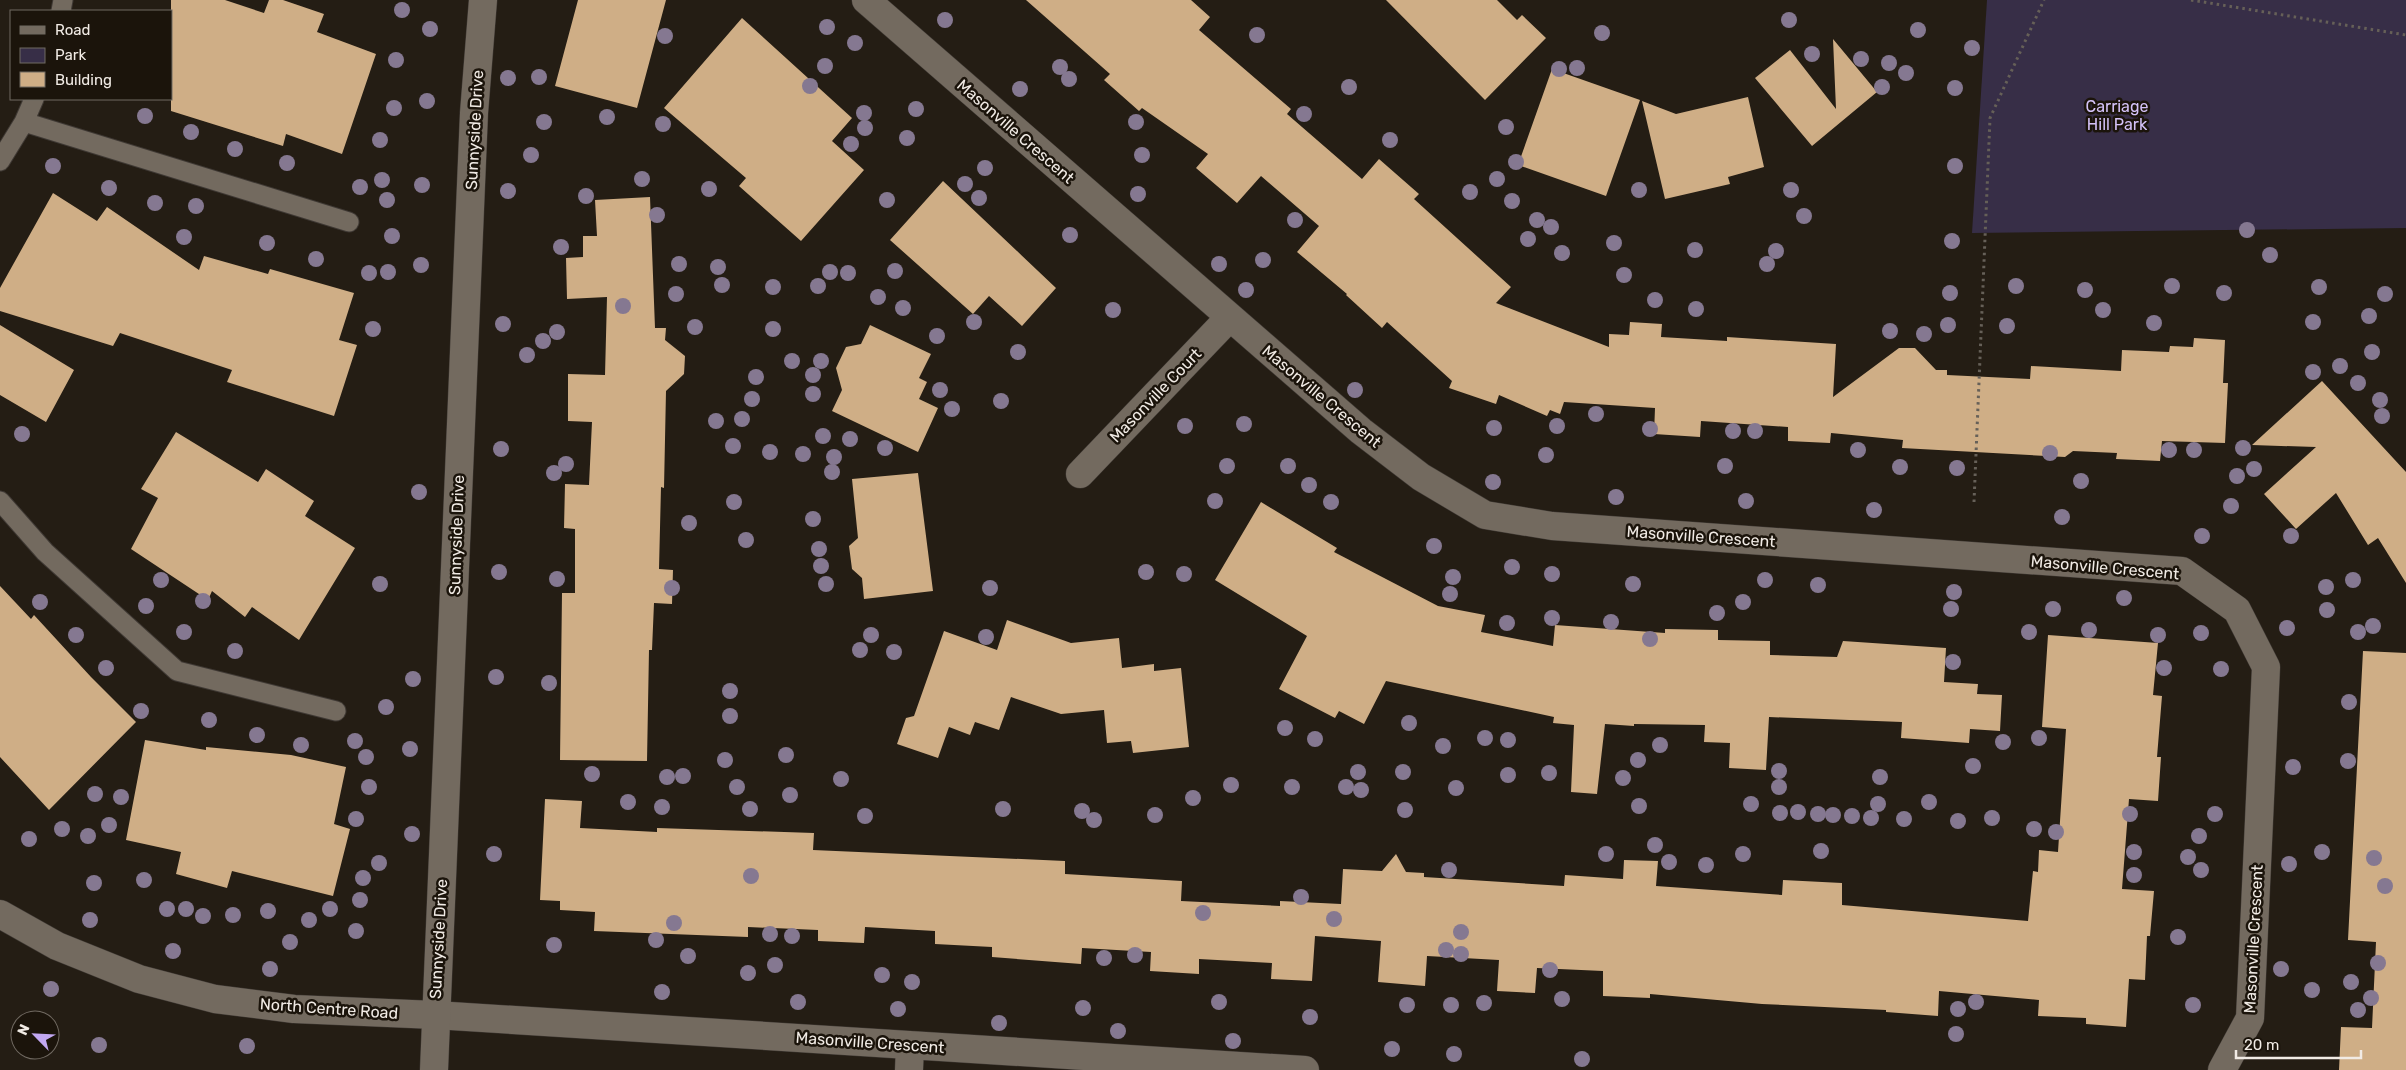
<svg xmlns="http://www.w3.org/2000/svg" width="2406" height="1070" font-family="Rubik,sans-serif">
	<style>
		.green { fill: #372e47 }
		.building { fill: #cfae86 }
		.lines { fill: none; stroke-linecap: round; stroke-linejoin: round }
		.service-casing { stroke: #3f3934; stroke-width: 21 }
		.minor-casing { stroke: #3f3934; stroke-width: 29 }
		.tertiary-casing { stroke: #3f3934; stroke-width: 29 }
		.path { stroke: #666058; stroke-width: 3; stroke-dasharray: 2.5 4; stroke-linecap: butt }
		.service { stroke: #736a5f; stroke-width: 19 }
		.minor { stroke: #736a5f; stroke-width: 28 }
		.tertiary { stroke: #736a5f; stroke-width: 28 }
		.tree { fill: #857891 }
		.labels { text-anchor: middle; stroke-width: 5; stroke-linejoin: round; paint-order: stroke }
		.park-label { font-size: 16px; fill: #d4c2f8; stroke: #1b140b }
		.street-label { font-size: 16px; fill: #f1ebe5; stroke: #1b140b }
	</style>
	<rect width="100%" height="100%" fill="#241d14"/>
	<path class="green" d="M1987 0H2406V228L1972 233Z"/>
	<path class="building" d="M171 0H225L264 13 269 0H283L324 14 317 32 376 54 342 154 286 134 283 146 171 111Z
		M578 0H666L637 108 555 86Z
		M1026 0H1191L1210 17 1199 30 1291 109 1287 114 1362 179 1379 159 1419 194 1414 199 1511 287 1496 303 1609 347V334L1629 335 1630 322 1662 324 1661 337 1727 341V337L1836 344 1833 397 1899 348H1915L1936 370H1947V375L2030 379 2031 366 2121 371 2122 350 2169 352 2170 346 2193 347 2194 338 2225 340 2223 383H2228L2225 443 2162 441 2160 461 2116 459 2117 453 2073 451 2065 457 1902 448 1903 440 1831 433 1830 443 1788 441V427L1701 421 1700 437 1654 434 1655 408 1564 402 1560 414 1550 410 1547 416 1499 395 1496 404 1449 388 1452 381 1387 322 1382 328 1346 295 1347 294 1297 252 1319 226 1261 176 1237 203 1196 168 1208 154 1142 108 1139 111 1104 80 1110 74Z
		M1386 0H1497L1517 20 1522 15 1546 38 1485 100Z
		M742 18 852 118 832 141 864 170 801 241 739 186 746 178 664 108Z
		M1833 39 1877 92 1812 146 1755 78 1790 50 1836 109Z
		M1552 69 1640 100 1606 196 1518 165Z
		M1748 97 1764 167 1728 177 1730 184 1665 199 1642 101 1676 114Z
		M943 181 1056 288 1022 326 989 296 973 314 890 240Z
		M53 193 97 221 107 207 199 270 204 256 268 274 270 269 354 293 339 340 357 345 334 416 227 382 232 370 120 333 113 346 0 311V288Z
		M650 197 655 328H666L665 340 685 356 684 374 666 391 664 488 661 487 659 569 673 570 672 604 654 603 652 650H649L647 761 560 760 562 593H575V529L564 528 565 484 589 485 592 422 568 421V374L605 375 607 297 567 299 566 258 583 257V236H597L595 200Z
		M0 325 74 370 46 422 0 395Z
		M870 325 931 354 919 378 927 382 919 399 938 408 918 452 832 411 842 390 836 368 846 347 861 344Z
		M2322 381 2406 472V583L2378 538 2368 545 2336 493 2296 529 2264 494 2316 447 2252 445Z
		M176 432 258 482 266 469 314 501 305 516 355 548 299 640 252 607 245 617 212 591 208 600 131 549 158 498 141 489Z
		M918 473 933 591 864 599 862 578 852 569 849 546 858 538 852 479Z
		M1261 502 1337 548 1334 552 1438 606 1485 615 1481 632 1553 646 1555 625 1665 633V629L1718 630V640L1770 641V655L1837 657 1843 641 1946 648 1944 682 1978 684 1977 694 2002 695 2000 731 1970 729 1969 743 1901 738 1902 722 1769 717 1766 770 1729 768 1730 743 1704 742 1705 725 1634 724V726L1605 724 1597 794 1571 792 1574 725 1553 723 1554 717 1386 681 1364 724 1339 711 1335 718 1279 689 1307 636 1215 580Z
		M0 586 31 619 34 615 91 677 136 722 49 810 0 757Z
		M1007 620 1071 643 1119 638 1122 668 1154 664V671L1181 668 1189 747 1133 753 1131 741 1107 743 1104 710 1061 714 1011 697 999 730 975 722 970 735 949 727 938 758 897 744 906 718 914 716 944 631 997 650Z
		M2048 635 2158 643 2153 695 2162 696 2157 757H2161L2158 801 2129 799 2122 889 2154 891 2150 936H2147L2145 980 2129 979 2126 1027 2086 1024V1018L2038 1016 2039 1000 1939 991 1938 1016 1886 1012V1010L1762 1004 1650 994V998L1603 996V971L1537 968 1535 993 1497 991 1499 960 1427 956 1425 986 1378 982 1381 941 1315 936 1312 981 1271 979 1272 963 1199 959V974L1150 971 1151 952 1082 948 1081 964 992 957V947L935 944V931L865 927 864 943 818 941V930L748 927V937L594 931 595 912 560 910V901L540 900 545 799 582 801 580 828 657 832V828L814 833 813 850 1065 861V874L1182 881 1181 901 1280 906V901L1341 904 1343 869 1382 871 1396 854 1406 872 1424 873V877L1564 886 1565 875 1623 879 1624 860 1658 861 1656 886 1782 895 1783 880 1842 883V905L2028 921 2033 871 2038 872 2039 850 2058 852 2066 729 2042 727Z
		M2363 651 2406 653V1070H2339L2341 1027 2372 1028 2376 942 2348 940Z
		M145 740 206 750V747L291 755 346 767 334 824 350 829 333 896 232 871 227 888 176 874 181 852 126 840Z"/>
	<g class="lines">
		<g class="service-casing">
			<path id="service" d="M61 11 63 0
				M24 122 349 222
				M0 161 24 122 34 99
				M0 501 45 552 177 671 336 711"/>
		</g>
		<g class="minor-casing">
			<path id="minor" d="M866 0 1361 431 1421 477 1485 515 1552 526 2182 571 2237 610 2266 667 2250 1018 2222 1070
				M1080 474 1230 317
				M435 1015 1305 1070
				M909 1070 910 1045"/>
		</g>
		<g class="tertiary-casing">
			<path id="tertiary" d="M0 914 57 946 139 979 215 999 294 1009 435 1015
				M434 1070 474 113 483 0"/>
		</g>
		<path class="path" d="M2191 0 2406 35
			M1974 502 1990 118 2044 0"/>
		<use href="#service" class="service"/>
		<use href="#minor" class="minor"/>
		<use href="#tertiary" class="tertiary"/>
	</g>
	<g class="tree">
		<circle cx="402" cy="10" r="8"/>
		<circle cx="945" cy="20" r="8"/>
		<circle cx="1789" cy="20" r="8"/>
		<circle cx="827" cy="27" r="8"/>
		<circle cx="430" cy="29" r="8"/>
		<circle cx="1918" cy="30" r="8"/>
		<circle cx="1602" cy="33" r="8"/>
		<circle cx="1257" cy="35" r="8"/>
		<circle cx="665" cy="36" r="8"/>
		<circle cx="855" cy="43" r="8"/>
		<circle cx="1972" cy="48" r="8"/>
		<circle cx="1812" cy="54" r="8"/>
		<circle cx="1861" cy="59" r="8"/>
		<circle cx="396" cy="60" r="8"/>
		<circle cx="1889" cy="63" r="8"/>
		<circle cx="825" cy="66" r="8"/>
		<circle cx="1060" cy="67" r="8"/>
		<circle cx="1577" cy="68" r="8"/>
		<circle cx="1559" cy="69" r="8"/>
		<circle cx="1906" cy="73" r="8"/>
		<circle cx="539" cy="77" r="8"/>
		<circle cx="508" cy="78" r="8"/>
		<circle cx="1069" cy="79" r="8"/>
		<circle cx="810" cy="86" r="8"/>
		<circle cx="1349" cy="87" r="8"/>
		<circle cx="1882" cy="87" r="8"/>
		<circle cx="1955" cy="88" r="8"/>
		<circle cx="1020" cy="89" r="8"/>
		<circle cx="427" cy="101" r="8"/>
		<circle cx="394" cy="108" r="8"/>
		<circle cx="916" cy="109" r="8"/>
		<circle cx="864" cy="113" r="8"/>
		<circle cx="1304" cy="114" r="8"/>
		<circle cx="145" cy="116" r="8"/>
		<circle cx="607" cy="117" r="8"/>
		<circle cx="544" cy="122" r="8"/>
		<circle cx="1136" cy="122" r="8"/>
		<circle cx="663" cy="124" r="8"/>
		<circle cx="1506" cy="127" r="8"/>
		<circle cx="865" cy="128" r="8"/>
		<circle cx="191" cy="132" r="8"/>
		<circle cx="907" cy="138" r="8"/>
		<circle cx="380" cy="140" r="8"/>
		<circle cx="1390" cy="140" r="8"/>
		<circle cx="851" cy="144" r="8"/>
		<circle cx="235" cy="149" r="8"/>
		<circle cx="531" cy="155" r="8"/>
		<circle cx="1142" cy="155" r="8"/>
		<circle cx="1516" cy="162" r="8"/>
		<circle cx="287" cy="163" r="8"/>
		<circle cx="53" cy="166" r="8"/>
		<circle cx="1955" cy="166" r="8"/>
		<circle cx="985" cy="168" r="8"/>
		<circle cx="642" cy="179" r="8"/>
		<circle cx="1497" cy="179" r="8"/>
		<circle cx="382" cy="180" r="8"/>
		<circle cx="965" cy="184" r="8"/>
		<circle cx="422" cy="185" r="8"/>
		<circle cx="360" cy="187" r="8"/>
		<circle cx="109" cy="188" r="8"/>
		<circle cx="709" cy="189" r="8"/>
		<circle cx="1639" cy="190" r="8"/>
		<circle cx="1791" cy="190" r="8"/>
		<circle cx="508" cy="191" r="8"/>
		<circle cx="1470" cy="192" r="8"/>
		<circle cx="1138" cy="194" r="8"/>
		<circle cx="586" cy="196" r="8"/>
		<circle cx="979" cy="198" r="8"/>
		<circle cx="387" cy="200" r="8"/>
		<circle cx="887" cy="200" r="8"/>
		<circle cx="1512" cy="201" r="8"/>
		<circle cx="155" cy="203" r="8"/>
		<circle cx="196" cy="206" r="8"/>
		<circle cx="657" cy="215" r="8"/>
		<circle cx="1804" cy="216" r="8"/>
		<circle cx="1295" cy="220" r="8"/>
		<circle cx="1537" cy="220" r="8"/>
		<circle cx="1551" cy="227" r="8"/>
		<circle cx="2247" cy="230" r="8"/>
		<circle cx="1070" cy="235" r="8"/>
		<circle cx="392" cy="236" r="8"/>
		<circle cx="184" cy="237" r="8"/>
		<circle cx="1528" cy="239" r="8"/>
		<circle cx="1952" cy="241" r="8"/>
		<circle cx="267" cy="243" r="8"/>
		<circle cx="1614" cy="243" r="8"/>
		<circle cx="561" cy="247" r="8"/>
		<circle cx="1695" cy="250" r="8"/>
		<circle cx="1776" cy="251" r="8"/>
		<circle cx="1562" cy="253" r="8"/>
		<circle cx="2270" cy="255" r="8"/>
		<circle cx="316" cy="259" r="8"/>
		<circle cx="1263" cy="260" r="8"/>
		<circle cx="679" cy="264" r="8"/>
		<circle cx="1219" cy="264" r="8"/>
		<circle cx="1767" cy="264" r="8"/>
		<circle cx="421" cy="265" r="8"/>
		<circle cx="718" cy="267" r="8"/>
		<circle cx="895" cy="271" r="8"/>
		<circle cx="388" cy="272" r="8"/>
		<circle cx="830" cy="272" r="8"/>
		<circle cx="369" cy="273" r="8"/>
		<circle cx="848" cy="273" r="8"/>
		<circle cx="1624" cy="275" r="8"/>
		<circle cx="722" cy="285" r="8"/>
		<circle cx="818" cy="286" r="8"/>
		<circle cx="2016" cy="286" r="8"/>
		<circle cx="2172" cy="286" r="8"/>
		<circle cx="773" cy="287" r="8"/>
		<circle cx="2319" cy="287" r="8"/>
		<circle cx="1246" cy="290" r="8"/>
		<circle cx="2085" cy="290" r="8"/>
		<circle cx="1950" cy="293" r="8"/>
		<circle cx="2224" cy="293" r="8"/>
		<circle cx="676" cy="294" r="8"/>
		<circle cx="2385" cy="294" r="8"/>
		<circle cx="878" cy="297" r="8"/>
		<circle cx="1655" cy="300" r="8"/>
		<circle cx="623" cy="306" r="8"/>
		<circle cx="903" cy="308" r="8"/>
		<circle cx="1696" cy="309" r="8"/>
		<circle cx="1113" cy="310" r="8"/>
		<circle cx="2103" cy="310" r="8"/>
		<circle cx="2369" cy="316" r="8"/>
		<circle cx="974" cy="322" r="8"/>
		<circle cx="2313" cy="322" r="8"/>
		<circle cx="2154" cy="323" r="8"/>
		<circle cx="503" cy="324" r="8"/>
		<circle cx="1948" cy="325" r="8"/>
		<circle cx="2007" cy="326" r="8"/>
		<circle cx="695" cy="327" r="8"/>
		<circle cx="373" cy="329" r="8"/>
		<circle cx="773" cy="329" r="8"/>
		<circle cx="1890" cy="331" r="8"/>
		<circle cx="557" cy="332" r="8"/>
		<circle cx="1924" cy="334" r="8"/>
		<circle cx="937" cy="336" r="8"/>
		<circle cx="543" cy="341" r="8"/>
		<circle cx="1018" cy="352" r="8"/>
		<circle cx="2372" cy="352" r="8"/>
		<circle cx="527" cy="355" r="8"/>
		<circle cx="792" cy="361" r="8"/>
		<circle cx="821" cy="361" r="8"/>
		<circle cx="2340" cy="366" r="8"/>
		<circle cx="2313" cy="372" r="8"/>
		<circle cx="813" cy="375" r="8"/>
		<circle cx="756" cy="377" r="8"/>
		<circle cx="2358" cy="383" r="8"/>
		<circle cx="940" cy="390" r="8"/>
		<circle cx="1355" cy="390" r="8"/>
		<circle cx="813" cy="394" r="8"/>
		<circle cx="752" cy="399" r="8"/>
		<circle cx="2380" cy="400" r="8"/>
		<circle cx="1001" cy="401" r="8"/>
		<circle cx="952" cy="409" r="8"/>
		<circle cx="1596" cy="414" r="8"/>
		<circle cx="2382" cy="416" r="8"/>
		<circle cx="742" cy="419" r="8"/>
		<circle cx="716" cy="421" r="8"/>
		<circle cx="1244" cy="424" r="8"/>
		<circle cx="1185" cy="426" r="8"/>
		<circle cx="1557" cy="426" r="8"/>
		<circle cx="1494" cy="428" r="8"/>
		<circle cx="1650" cy="429" r="8"/>
		<circle cx="1733" cy="431" r="8"/>
		<circle cx="1755" cy="431" r="8"/>
		<circle cx="22" cy="434" r="8"/>
		<circle cx="823" cy="436" r="8"/>
		<circle cx="850" cy="439" r="8"/>
		<circle cx="733" cy="446" r="8"/>
		<circle cx="885" cy="448" r="8"/>
		<circle cx="2243" cy="448" r="8"/>
		<circle cx="501" cy="449" r="8"/>
		<circle cx="1858" cy="450" r="8"/>
		<circle cx="2169" cy="450" r="8"/>
		<circle cx="2194" cy="450" r="8"/>
		<circle cx="770" cy="452" r="8"/>
		<circle cx="2050" cy="453" r="8"/>
		<circle cx="803" cy="454" r="8"/>
		<circle cx="1546" cy="455" r="8"/>
		<circle cx="834" cy="457" r="8"/>
		<circle cx="566" cy="464" r="8"/>
		<circle cx="1227" cy="466" r="8"/>
		<circle cx="1288" cy="466" r="8"/>
		<circle cx="1725" cy="466" r="8"/>
		<circle cx="1900" cy="467" r="8"/>
		<circle cx="1957" cy="468" r="8"/>
		<circle cx="2254" cy="469" r="8"/>
		<circle cx="832" cy="472" r="8"/>
		<circle cx="554" cy="473" r="8"/>
		<circle cx="2237" cy="476" r="8"/>
		<circle cx="2081" cy="481" r="8"/>
		<circle cx="1493" cy="482" r="8"/>
		<circle cx="1309" cy="485" r="8"/>
		<circle cx="419" cy="492" r="8"/>
		<circle cx="1616" cy="497" r="8"/>
		<circle cx="1215" cy="501" r="8"/>
		<circle cx="1746" cy="501" r="8"/>
		<circle cx="734" cy="502" r="8"/>
		<circle cx="1331" cy="502" r="8"/>
		<circle cx="2231" cy="506" r="8"/>
		<circle cx="1874" cy="510" r="8"/>
		<circle cx="2062" cy="517" r="8"/>
		<circle cx="813" cy="519" r="8"/>
		<circle cx="689" cy="523" r="8"/>
		<circle cx="2202" cy="536" r="8"/>
		<circle cx="2291" cy="536" r="8"/>
		<circle cx="746" cy="540" r="8"/>
		<circle cx="1434" cy="546" r="8"/>
		<circle cx="819" cy="549" r="8"/>
		<circle cx="821" cy="566" r="8"/>
		<circle cx="1512" cy="567" r="8"/>
		<circle cx="499" cy="572" r="8"/>
		<circle cx="1146" cy="572" r="8"/>
		<circle cx="1184" cy="574" r="8"/>
		<circle cx="1552" cy="574" r="8"/>
		<circle cx="1453" cy="577" r="8"/>
		<circle cx="557" cy="579" r="8"/>
		<circle cx="161" cy="580" r="8"/>
		<circle cx="1765" cy="580" r="8"/>
		<circle cx="2353" cy="580" r="8"/>
		<circle cx="380" cy="584" r="8"/>
		<circle cx="826" cy="584" r="8"/>
		<circle cx="1633" cy="584" r="8"/>
		<circle cx="1818" cy="585" r="8"/>
		<circle cx="2326" cy="587" r="8"/>
		<circle cx="672" cy="588" r="8"/>
		<circle cx="990" cy="588" r="8"/>
		<circle cx="1954" cy="592" r="8"/>
		<circle cx="1450" cy="594" r="8"/>
		<circle cx="2124" cy="598" r="8"/>
		<circle cx="203" cy="601" r="8"/>
		<circle cx="40" cy="602" r="8"/>
		<circle cx="1743" cy="602" r="8"/>
		<circle cx="146" cy="606" r="8"/>
		<circle cx="1951" cy="609" r="8"/>
		<circle cx="2053" cy="609" r="8"/>
		<circle cx="2327" cy="610" r="8"/>
		<circle cx="1717" cy="613" r="8"/>
		<circle cx="1552" cy="618" r="8"/>
		<circle cx="1611" cy="622" r="8"/>
		<circle cx="1507" cy="623" r="8"/>
		<circle cx="2373" cy="626" r="8"/>
		<circle cx="2287" cy="628" r="8"/>
		<circle cx="2089" cy="630" r="8"/>
		<circle cx="184" cy="632" r="8"/>
		<circle cx="2029" cy="632" r="8"/>
		<circle cx="2358" cy="632" r="8"/>
		<circle cx="2201" cy="633" r="8"/>
		<circle cx="76" cy="635" r="8"/>
		<circle cx="871" cy="635" r="8"/>
		<circle cx="2158" cy="635" r="8"/>
		<circle cx="986" cy="637" r="8"/>
		<circle cx="1650" cy="639" r="8"/>
		<circle cx="860" cy="650" r="8"/>
		<circle cx="235" cy="651" r="8"/>
		<circle cx="894" cy="652" r="8"/>
		<circle cx="1953" cy="662" r="8"/>
		<circle cx="106" cy="668" r="8"/>
		<circle cx="2164" cy="668" r="8"/>
		<circle cx="2221" cy="669" r="8"/>
		<circle cx="496" cy="677" r="8"/>
		<circle cx="413" cy="679" r="8"/>
		<circle cx="549" cy="683" r="8"/>
		<circle cx="730" cy="691" r="8"/>
		<circle cx="2349" cy="702" r="8"/>
		<circle cx="386" cy="707" r="8"/>
		<circle cx="141" cy="711" r="8"/>
		<circle cx="730" cy="716" r="8"/>
		<circle cx="209" cy="720" r="8"/>
		<circle cx="1409" cy="723" r="8"/>
		<circle cx="1285" cy="728" r="8"/>
		<circle cx="257" cy="735" r="8"/>
		<circle cx="1485" cy="738" r="8"/>
		<circle cx="2039" cy="738" r="8"/>
		<circle cx="1315" cy="739" r="8"/>
		<circle cx="1508" cy="740" r="8"/>
		<circle cx="355" cy="741" r="8"/>
		<circle cx="2003" cy="742" r="8"/>
		<circle cx="301" cy="745" r="8"/>
		<circle cx="1660" cy="745" r="8"/>
		<circle cx="1443" cy="746" r="8"/>
		<circle cx="410" cy="749" r="8"/>
		<circle cx="786" cy="755" r="8"/>
		<circle cx="366" cy="757" r="8"/>
		<circle cx="725" cy="760" r="8"/>
		<circle cx="1638" cy="760" r="8"/>
		<circle cx="2348" cy="761" r="8"/>
		<circle cx="1973" cy="766" r="8"/>
		<circle cx="2293" cy="767" r="8"/>
		<circle cx="1779" cy="771" r="8"/>
		<circle cx="1358" cy="772" r="8"/>
		<circle cx="1403" cy="772" r="8"/>
		<circle cx="1549" cy="773" r="8"/>
		<circle cx="592" cy="774" r="8"/>
		<circle cx="1508" cy="775" r="8"/>
		<circle cx="683" cy="776" r="8"/>
		<circle cx="667" cy="777" r="8"/>
		<circle cx="1880" cy="777" r="8"/>
		<circle cx="1623" cy="778" r="8"/>
		<circle cx="841" cy="779" r="8"/>
		<circle cx="1231" cy="785" r="8"/>
		<circle cx="369" cy="787" r="8"/>
		<circle cx="737" cy="787" r="8"/>
		<circle cx="1292" cy="787" r="8"/>
		<circle cx="1346" cy="787" r="8"/>
		<circle cx="1779" cy="787" r="8"/>
		<circle cx="1456" cy="788" r="8"/>
		<circle cx="1361" cy="790" r="8"/>
		<circle cx="95" cy="794" r="8"/>
		<circle cx="790" cy="795" r="8"/>
		<circle cx="121" cy="797" r="8"/>
		<circle cx="1193" cy="798" r="8"/>
		<circle cx="628" cy="802" r="8"/>
		<circle cx="1929" cy="802" r="8"/>
		<circle cx="1751" cy="804" r="8"/>
		<circle cx="1878" cy="804" r="8"/>
		<circle cx="1639" cy="806" r="8"/>
		<circle cx="662" cy="807" r="8"/>
		<circle cx="750" cy="809" r="8"/>
		<circle cx="1003" cy="809" r="8"/>
		<circle cx="1405" cy="810" r="8"/>
		<circle cx="1082" cy="811" r="8"/>
		<circle cx="1798" cy="812" r="8"/>
		<circle cx="1780" cy="813" r="8"/>
		<circle cx="1818" cy="814" r="8"/>
		<circle cx="2130" cy="814" r="8"/>
		<circle cx="2215" cy="814" r="8"/>
		<circle cx="1155" cy="815" r="8"/>
		<circle cx="1833" cy="815" r="8"/>
		<circle cx="865" cy="816" r="8"/>
		<circle cx="1852" cy="816" r="8"/>
		<circle cx="1871" cy="818" r="8"/>
		<circle cx="1992" cy="818" r="8"/>
		<circle cx="356" cy="819" r="8"/>
		<circle cx="1904" cy="819" r="8"/>
		<circle cx="1094" cy="820" r="8"/>
		<circle cx="1958" cy="821" r="8"/>
		<circle cx="109" cy="825" r="8"/>
		<circle cx="62" cy="829" r="8"/>
		<circle cx="2034" cy="829" r="8"/>
		<circle cx="2056" cy="832" r="8"/>
		<circle cx="412" cy="834" r="8"/>
		<circle cx="88" cy="836" r="8"/>
		<circle cx="2199" cy="836" r="8"/>
		<circle cx="29" cy="839" r="8"/>
		<circle cx="1655" cy="845" r="8"/>
		<circle cx="1821" cy="851" r="8"/>
		<circle cx="2134" cy="852" r="8"/>
		<circle cx="2322" cy="852" r="8"/>
		<circle cx="494" cy="854" r="8"/>
		<circle cx="1606" cy="854" r="8"/>
		<circle cx="1743" cy="854" r="8"/>
		<circle cx="2188" cy="857" r="8"/>
		<circle cx="2374" cy="858" r="8"/>
		<circle cx="1669" cy="862" r="8"/>
		<circle cx="379" cy="863" r="8"/>
		<circle cx="2289" cy="864" r="8"/>
		<circle cx="1706" cy="865" r="8"/>
		<circle cx="1449" cy="870" r="8"/>
		<circle cx="2201" cy="870" r="8"/>
		<circle cx="2134" cy="875" r="8"/>
		<circle cx="751" cy="876" r="8"/>
		<circle cx="363" cy="878" r="8"/>
		<circle cx="144" cy="880" r="8"/>
		<circle cx="94" cy="883" r="8"/>
		<circle cx="2385" cy="886" r="8"/>
		<circle cx="1301" cy="897" r="8"/>
		<circle cx="360" cy="900" r="8"/>
		<circle cx="167" cy="909" r="8"/>
		<circle cx="186" cy="909" r="8"/>
		<circle cx="330" cy="909" r="8"/>
		<circle cx="268" cy="911" r="8"/>
		<circle cx="1203" cy="913" r="8"/>
		<circle cx="233" cy="915" r="8"/>
		<circle cx="203" cy="916" r="8"/>
		<circle cx="1334" cy="919" r="8"/>
		<circle cx="90" cy="920" r="8"/>
		<circle cx="309" cy="920" r="8"/>
		<circle cx="674" cy="923" r="8"/>
		<circle cx="356" cy="931" r="8"/>
		<circle cx="1461" cy="932" r="8"/>
		<circle cx="770" cy="934" r="8"/>
		<circle cx="792" cy="936" r="8"/>
		<circle cx="2178" cy="937" r="8"/>
		<circle cx="656" cy="940" r="8"/>
		<circle cx="290" cy="942" r="8"/>
		<circle cx="554" cy="945" r="8"/>
		<circle cx="1446" cy="950" r="8"/>
		<circle cx="173" cy="951" r="8"/>
		<circle cx="1461" cy="954" r="8"/>
		<circle cx="1135" cy="955" r="8"/>
		<circle cx="688" cy="956" r="8"/>
		<circle cx="1104" cy="958" r="8"/>
		<circle cx="2378" cy="963" r="8"/>
		<circle cx="775" cy="965" r="8"/>
		<circle cx="270" cy="969" r="8"/>
		<circle cx="2281" cy="969" r="8"/>
		<circle cx="1550" cy="970" r="8"/>
		<circle cx="748" cy="973" r="8"/>
		<circle cx="882" cy="975" r="8"/>
		<circle cx="912" cy="982" r="8"/>
		<circle cx="2351" cy="982" r="8"/>
		<circle cx="51" cy="989" r="8"/>
		<circle cx="2312" cy="990" r="8"/>
		<circle cx="662" cy="992" r="8"/>
		<circle cx="2371" cy="998" r="8"/>
		<circle cx="1562" cy="999" r="8"/>
		<circle cx="798" cy="1002" r="8"/>
		<circle cx="1219" cy="1002" r="8"/>
		<circle cx="1976" cy="1002" r="8"/>
		<circle cx="1484" cy="1003" r="8"/>
		<circle cx="1407" cy="1005" r="8"/>
		<circle cx="1451" cy="1005" r="8"/>
		<circle cx="2193" cy="1005" r="8"/>
		<circle cx="1083" cy="1008" r="8"/>
		<circle cx="898" cy="1009" r="8"/>
		<circle cx="1958" cy="1009" r="8"/>
		<circle cx="2358" cy="1010" r="8"/>
		<circle cx="1310" cy="1017" r="8"/>
		<circle cx="999" cy="1023" r="8"/>
		<circle cx="1118" cy="1031" r="8"/>
		<circle cx="1956" cy="1034" r="8"/>
		<circle cx="1233" cy="1041" r="8"/>
		<circle cx="99" cy="1045" r="8"/>
		<circle cx="247" cy="1046" r="8"/>
		<circle cx="1392" cy="1049" r="8"/>
		<circle cx="1454" cy="1054" r="8"/>
		<circle cx="1582" cy="1059" r="8"/>
	</g>
	<g class="labels">
		<g class="park-label">
			<text x="2117" y="112">Carriage<tspan x="2117" dy="18">Hill Park</tspan></text>
		</g>
		<g class="street-label">
			<text transform="translate(474 130) rotate(-87)" y="6">Sunnyside Drive</text>
			<text transform="translate(1016 131) rotate(41)" y="6">Masonville Crescent</text>
			<text transform="translate(1155 395) rotate(-46)" y="6">Masonville Court</text>
			<text transform="translate(1322 396) rotate(40)" y="6">Masonville Crescent</text>
			<text transform="translate(456 535) rotate(-88)" y="6">Sunnyside Drive</text>
			<text transform="translate(1701 536) rotate(4)" y="6">Masonville Crescent</text>
			<text transform="translate(2105 567) rotate(5)" y="6">Masonville Crescent</text>
			<text transform="translate(438 939) rotate(-87)" y="6">Sunnyside Drive</text>
			<text transform="translate(2253 939) rotate(-87)" y="6">Masonville Crescent</text>
			<text transform="translate(329 1008) rotate(4)" y="6">North Centre Road</text>
			<text transform="translate(870 1042) rotate(4)" y="6">Masonville Crescent</text>
		</g>
	</g>
	<rect x="10" y="10" width="162" height="90" fill="#1b140b" stroke="#716a62"/>
	<rect x="20" y="26" width="25" height="8" fill="#736a5f" stroke="#716a62"/>
	<text x="55" y="35" font-size="15" fill="#f1ebe5">Road</text>
	<rect x="20" y="48" width="25" height="15" fill="#372e47" stroke="#716a62"/>
	<text x="55" y="60" font-size="15" fill="#f1ebe5">Park</text>
	<rect x="20" y="72" width="25" height="15" fill="#cfae86" stroke="#716a62"/>
	<text x="55" y="85" font-size="15" fill="#f1ebe5">Building</text>
	<g transform="translate(35 1035) rotate(294)"><circle r="24" fill="#1b140b" stroke="#716a62"/>
	<path d="M0-4L9 19L0 12L-9 19Z" fill="#c2a8f2"/>
	<text y="-8" font-size="14" font-weight="bold" text-anchor="middle" fill="#f1ebe5">N</text>
	</g>
	<path d="M2236 1050v8h125v-8" fill="none" stroke="#f1ebe5" stroke-width="2.5"/>
	<text x="2244" y="1050" font-size="15" fill="#f1ebe5" stroke="#1b140b" stroke-width="4" paint-order="stroke">20 m</text>
</svg>
